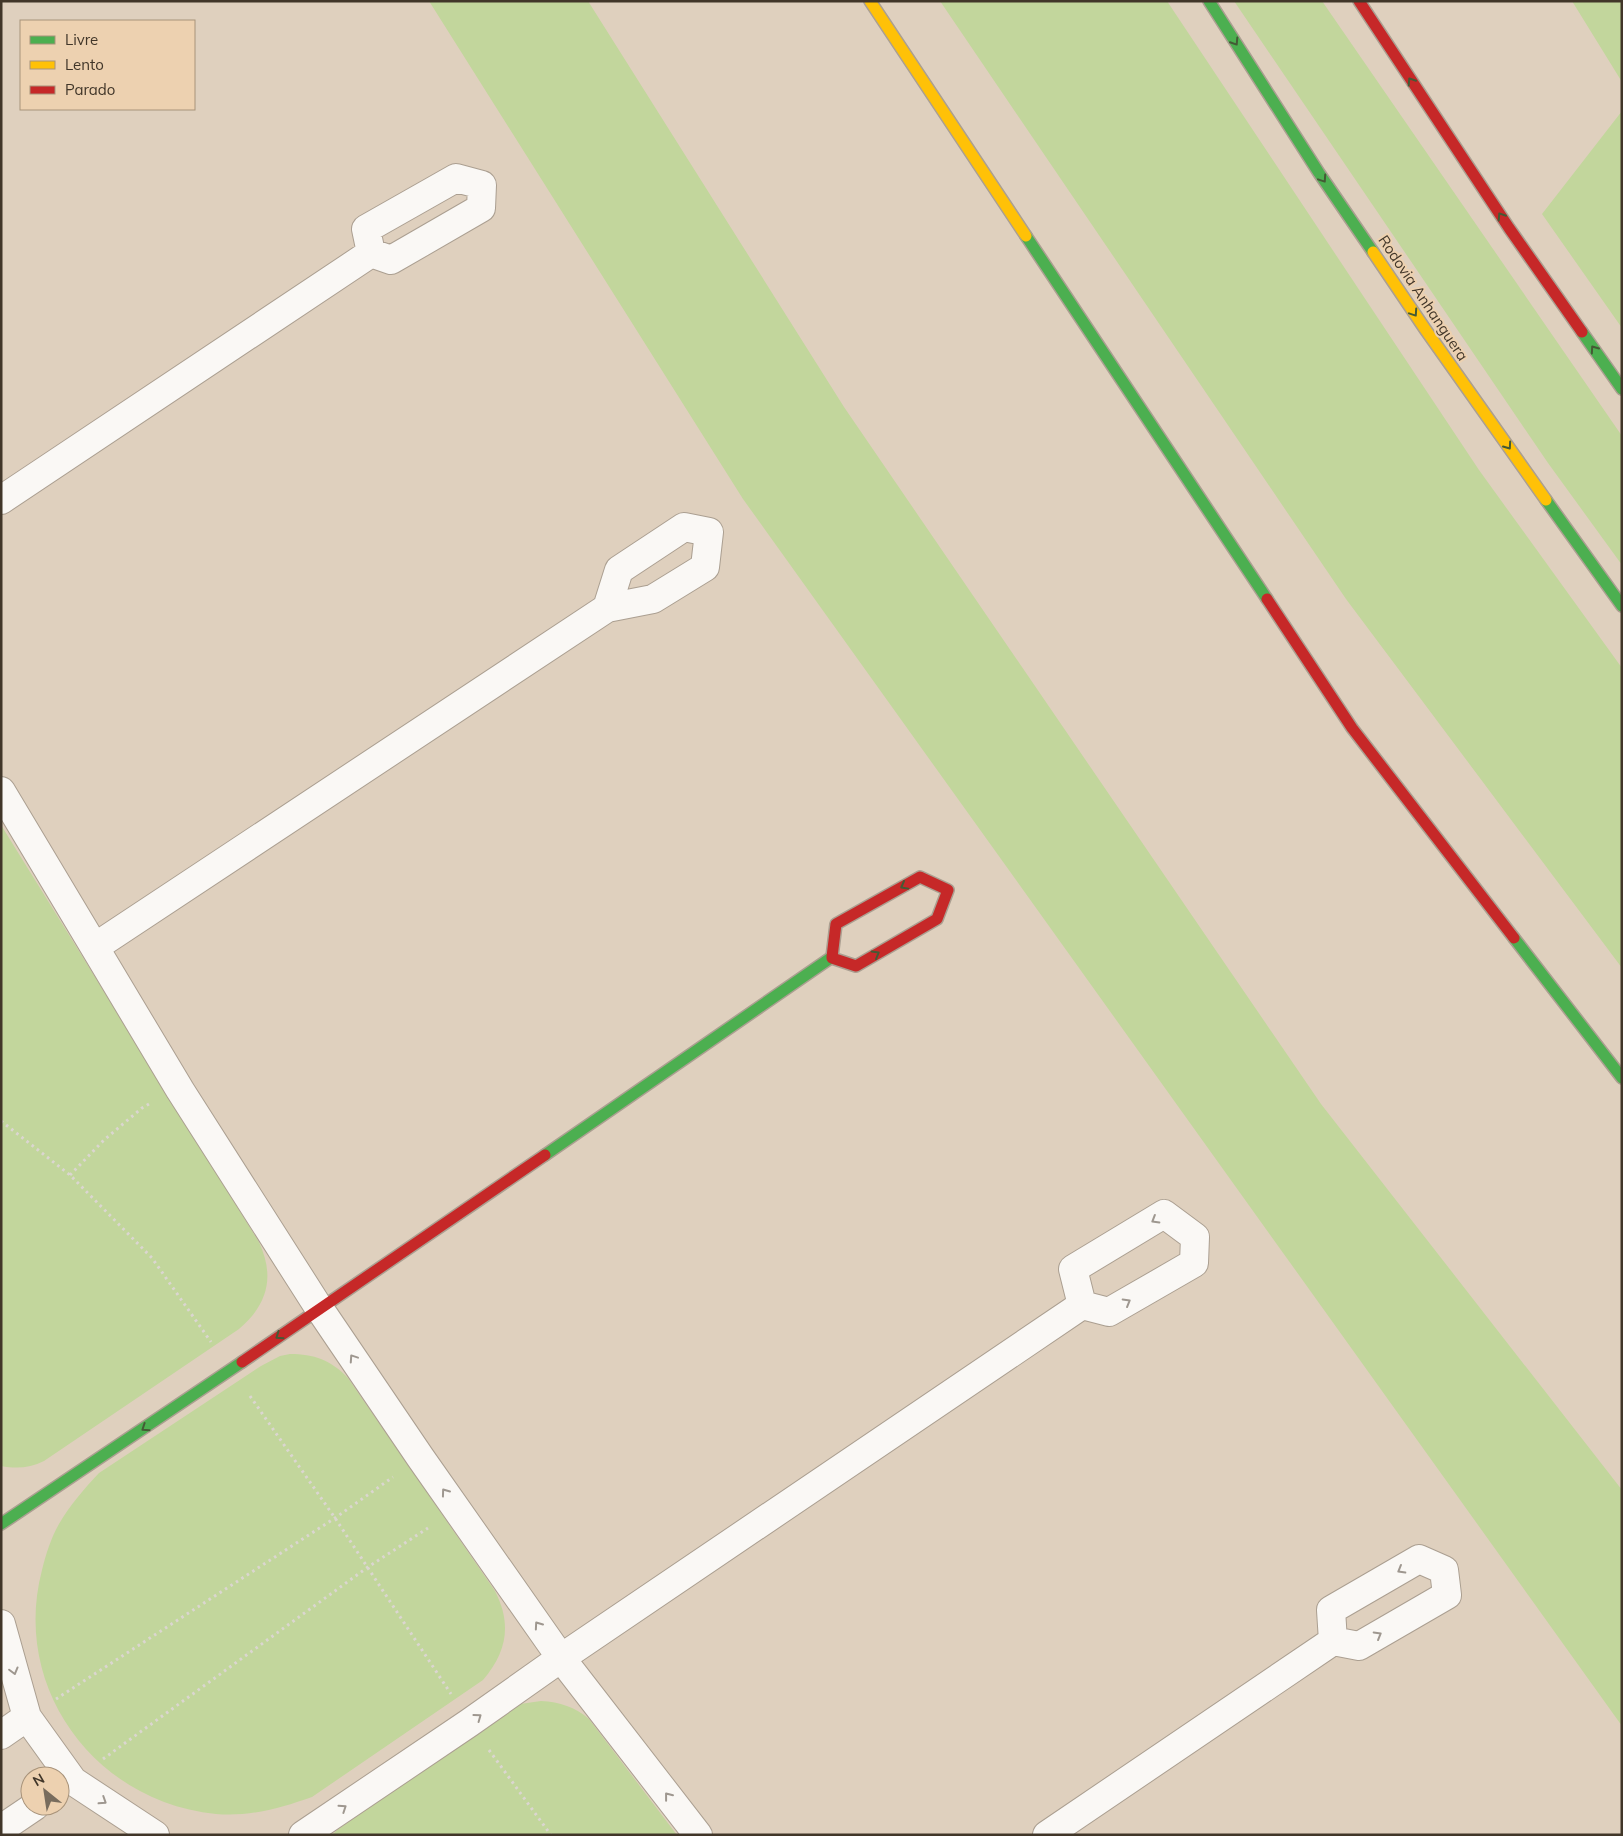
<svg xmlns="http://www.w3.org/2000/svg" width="1623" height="1836" font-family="Mulish,sans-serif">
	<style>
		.green { fill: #c2d69c }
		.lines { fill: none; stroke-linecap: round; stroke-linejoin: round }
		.street-casing { stroke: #ab9f91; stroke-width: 30 }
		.fast-casing { stroke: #ab9f91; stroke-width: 14 }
		.slow-casing { stroke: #ab9f91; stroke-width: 14 }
		.jam-casing { stroke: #ab9f91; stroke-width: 14 }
		.path { stroke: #dbd6d0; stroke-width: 3; stroke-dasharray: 2.5 4; stroke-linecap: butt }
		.street { stroke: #faf8f5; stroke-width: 28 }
		.fast { stroke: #4caf50; stroke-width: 11 }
		.slow { stroke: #ffc107; stroke-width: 11 }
		.jam { stroke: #c62828; stroke-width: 11 }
		.oneway { stroke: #445a35 }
		.oneway2 { stroke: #9e978f }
		.labels { text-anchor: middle; stroke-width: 4; stroke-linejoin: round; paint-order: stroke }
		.street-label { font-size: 15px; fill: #413629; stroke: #edd1b0 }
	</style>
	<rect width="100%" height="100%" fill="#dfd0be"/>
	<path class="green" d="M429 1H588L844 407 1321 1104 1622 1490V1726L743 499Z
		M940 1H1167L1479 470 1622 668V968L1346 599Z
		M1234 1H1322L1622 436V565L1548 463Z
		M1572 1H1622V82Z
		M1622 111V328L1542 214Z
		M1 825 259 1242C275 1277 268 1304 239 1329L44 1461C30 1468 17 1469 1 1466Z
		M290 1354C314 1354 331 1360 348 1378L495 1591C512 1624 507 1652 483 1680L312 1797C281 1808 249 1817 216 1814 95 1802 11 1688 42 1570 46 1554 51 1538 59 1524 70 1505 84 1489 99 1473L261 1366 280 1356Z
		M541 1701C560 1702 575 1707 589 1719L677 1835H332L337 1830 511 1708 520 1704Z"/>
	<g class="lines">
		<g class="street-casing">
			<path id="street" d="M456 178 482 185 481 208 391 260 371 253 366 229Z
				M1 500 371 253
				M684 527 709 532 705 567 653 599 607 608 619 570Z
				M1 791 180 1090 319 1308 420 1457 561 1658 698 1835
				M95 947 607 608
				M1 1624 27 1717 73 1781 155 1835
				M1 1735 27 1717
				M1 1829 35 1806
				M303 1835 469 1723 561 1658 1082 1305 1109 1312 1194 1263 1195 1237 1164 1214 1073 1269 1082 1305
				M1047 1835 1333 1641 1359 1646 1447 1595 1444 1570 1419 1559 1331 1610 1333 1641"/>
		</g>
		<g class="fast-casing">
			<path id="fast" d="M1209 1 1319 173 1373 252
				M1026 236 1267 599
				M1582 332 1622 389
				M1546 500 1622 606
				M1514 938 1622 1078
				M545 1155 832 957
				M1 1524 242 1362"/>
		</g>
		<g class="slow-casing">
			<path id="slow" d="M870 1 1026 236
				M1373 252 1425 329 1546 500"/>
		</g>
		<g class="jam-casing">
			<path id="jam" d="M1359 1 1509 228 1582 332
				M1267 599 1352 728 1514 938
				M832 958 856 966 937 919 948 890 920 877 836 924 832 957
				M242 1362 545 1155"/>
		</g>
		<path class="path" d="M1 1121 70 1175 152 1258 211 1342
			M70 1175 104 1140 142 1108 149 1104
			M250 1396 335 1518 451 1694
			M56 1699 335 1518 393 1477
			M489 1750 551 1835
			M103 1759 368 1567 428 1528"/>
		<use href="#street" class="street"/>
		<use href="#fast" class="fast"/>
		<use href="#slow" class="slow"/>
		<use href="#jam" class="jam"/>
	</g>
	<defs><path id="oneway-chevron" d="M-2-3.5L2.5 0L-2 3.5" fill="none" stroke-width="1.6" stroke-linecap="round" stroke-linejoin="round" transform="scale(1.25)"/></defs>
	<g class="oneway">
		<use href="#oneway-chevron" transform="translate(1235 42) rotate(57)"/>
		<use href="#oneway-chevron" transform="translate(1411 81) rotate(-123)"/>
		<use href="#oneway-chevron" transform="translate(1323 179) rotate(56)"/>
		<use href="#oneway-chevron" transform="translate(1501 216) rotate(-123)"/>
		<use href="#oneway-chevron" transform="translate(1414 313) rotate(56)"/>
		<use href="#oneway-chevron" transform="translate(1594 349) rotate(-125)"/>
		<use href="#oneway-chevron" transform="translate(1508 446) rotate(55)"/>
		<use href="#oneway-chevron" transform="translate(904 886) rotate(151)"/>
		<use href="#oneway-chevron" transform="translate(876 954) rotate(-30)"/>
		<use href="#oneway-chevron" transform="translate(279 1336) rotate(145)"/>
		<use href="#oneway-chevron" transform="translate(145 1428) rotate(146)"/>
	</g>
	<g class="oneway2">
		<use href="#oneway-chevron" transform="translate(1155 1220) rotate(149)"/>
		<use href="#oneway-chevron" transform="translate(1127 1302) rotate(-30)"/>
		<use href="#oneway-chevron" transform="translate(353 1358) rotate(-124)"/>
		<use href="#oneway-chevron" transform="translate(445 1492) rotate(-126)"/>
		<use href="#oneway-chevron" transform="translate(1401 1570) rotate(150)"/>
		<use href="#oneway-chevron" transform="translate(538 1625) rotate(-125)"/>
		<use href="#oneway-chevron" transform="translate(1378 1635) rotate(-30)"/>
		<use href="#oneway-chevron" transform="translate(14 1671) rotate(75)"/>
		<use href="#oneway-chevron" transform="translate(478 1717) rotate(-36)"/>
		<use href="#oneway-chevron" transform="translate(668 1796) rotate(-128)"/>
		<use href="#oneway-chevron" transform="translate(103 1801) rotate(33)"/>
		<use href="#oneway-chevron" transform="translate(343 1808) rotate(-34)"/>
	</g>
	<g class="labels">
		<g class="street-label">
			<text transform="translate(1423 298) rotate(56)" y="5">Rodovia Anhanguera</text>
		</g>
	</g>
	<rect width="1623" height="1836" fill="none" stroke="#413629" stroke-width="5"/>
	<rect x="20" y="20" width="175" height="90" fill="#edd1b0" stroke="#a8937a"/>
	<rect x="30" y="36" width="25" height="8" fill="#4caf50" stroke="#a8937a"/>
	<text x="65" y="45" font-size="15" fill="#413629">Livre</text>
	<rect x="30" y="61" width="25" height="8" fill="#ffc107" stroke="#a8937a"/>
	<text x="65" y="70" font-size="15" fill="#413629">Lento</text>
	<rect x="30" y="86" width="25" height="8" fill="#c62828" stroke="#a8937a"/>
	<text x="65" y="95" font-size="15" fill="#413629">Parado</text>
	<g transform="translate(45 1791) rotate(330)"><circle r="24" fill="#edd1b0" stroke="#a8937a"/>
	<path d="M0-4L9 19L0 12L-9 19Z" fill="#786c5d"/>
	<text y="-8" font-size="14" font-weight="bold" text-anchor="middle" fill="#413629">N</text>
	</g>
</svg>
